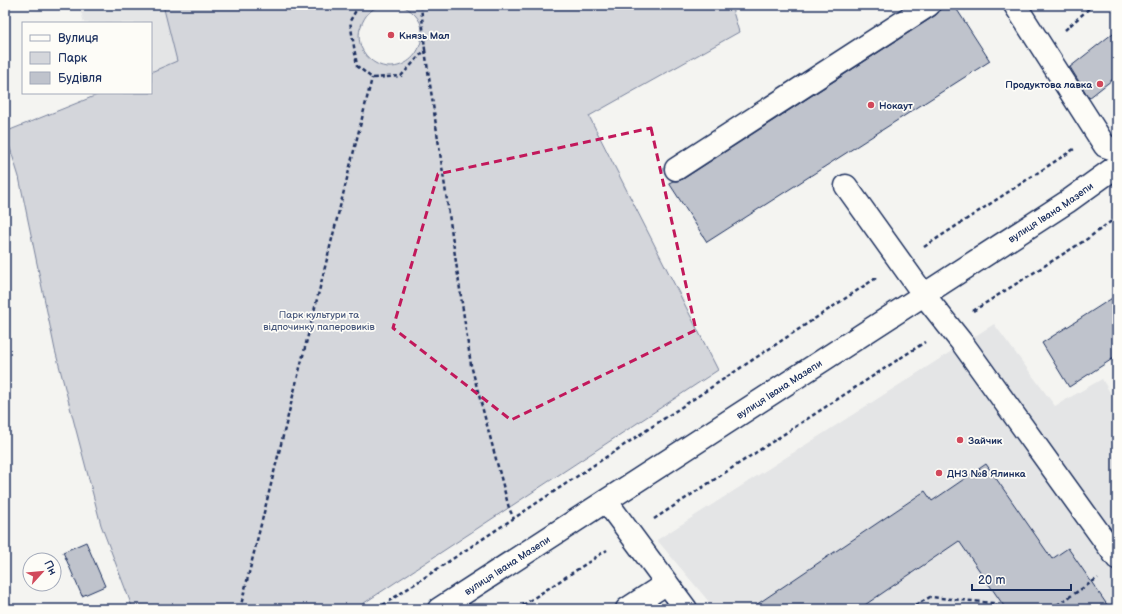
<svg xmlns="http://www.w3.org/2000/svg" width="1122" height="614" font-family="'Balsamiq Sans',sans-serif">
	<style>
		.built { fill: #e4e5e6 }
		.green { fill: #d4d6db; stroke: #78829c }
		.building { fill: #bfc3cc; stroke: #1b2f5e }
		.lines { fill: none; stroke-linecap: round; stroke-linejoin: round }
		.minor-casing { stroke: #1b2f5e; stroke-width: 25 }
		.major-casing { stroke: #1b2f5e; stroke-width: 25 }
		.path { stroke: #1b2f5e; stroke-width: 2.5; stroke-dasharray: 4 3; stroke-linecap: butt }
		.minor { stroke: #fdfcf7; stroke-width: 22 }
		.major { stroke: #fdfcf7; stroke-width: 22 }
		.marked { fill: none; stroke: #c2185b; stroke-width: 3; stroke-dasharray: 8 5; stroke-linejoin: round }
		.poi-dot { fill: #d1495b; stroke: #fdfcf7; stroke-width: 1.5 }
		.labels { text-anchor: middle; stroke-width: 3.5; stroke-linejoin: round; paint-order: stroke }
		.poi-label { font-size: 10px; font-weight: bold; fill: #1b2f5e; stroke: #fdfcf7; text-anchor: start }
		.street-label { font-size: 10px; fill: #1b2f5e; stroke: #fdfcf7 }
		.park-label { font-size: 10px; fill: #49597d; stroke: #fdfcf7 }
	</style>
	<rect width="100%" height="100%" fill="#f4f4f1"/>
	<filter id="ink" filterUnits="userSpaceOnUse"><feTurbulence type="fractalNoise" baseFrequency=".025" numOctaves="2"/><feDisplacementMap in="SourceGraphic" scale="8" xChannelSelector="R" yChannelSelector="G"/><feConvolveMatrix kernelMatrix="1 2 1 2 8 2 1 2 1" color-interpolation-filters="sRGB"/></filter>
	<g filter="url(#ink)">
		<path class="built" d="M79 5H163L177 61 151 72V23H84Z
			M994 324 1055 406 1102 379 1117 404V609H715L657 540Z"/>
		<path class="green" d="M163 5H381C370 10 365 15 361 26 358 33 359 41 361 47 377 81 423 69 422 31 422 19 411 9 400 5H731L739 32 589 116 718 370 355 609H133L101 525 55 350 19 177 5 132 102 93H151V72L177 61Z"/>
		<path class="building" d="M947 5H954L990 61 707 242 669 183 673 181H677L683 179 936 15 941 9Z
			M1117 30V76L1089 98 1070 67Z
			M1117 295V356L1069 387 1042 343Z
			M986 464 1052 559 1068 548 1110 609H1006L959 541 859 609H750L925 491 932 501Z
			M86 542 105 586 82 596 63 552Z"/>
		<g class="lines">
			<g class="minor-casing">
				<path id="minor" d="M1015 5 1105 146 1117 150
					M676 169 929 5
					M846 186 924 295 963 344 1117 558
					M606 501 686 609
					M627 609 667 583"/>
			</g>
			<g class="major-casing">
				<g id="major">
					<path id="s1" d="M439 609 1067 202 1117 166"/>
				</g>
			</g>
			<path class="path" d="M359 5 350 21 357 66 372 78 401 76 425 50 421 5
				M1065 30 1093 5
				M425 50 471 365 509 508 514 519
				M924 247 1074 149
				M973 311 1087 239 1117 217
				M654 519 925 342
				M240 609 372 78
				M377 609 876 278
				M517 609 607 550
				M909 609 930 597 993 603 999 609
				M1051 609 1098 578"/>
			<use href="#minor" class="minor"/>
			<use href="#major" class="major"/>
		</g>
	</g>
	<path class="marked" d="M651 128 696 330 511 420 393 328 438 174Z"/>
	<g class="poi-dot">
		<circle cx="391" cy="35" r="4"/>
		<circle cx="1100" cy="84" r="4"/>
		<circle cx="871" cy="105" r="4"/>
		<circle cx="960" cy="440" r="4"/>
		<circle cx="939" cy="473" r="4"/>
	</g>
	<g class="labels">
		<g class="poi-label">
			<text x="399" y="39">Князь Мал</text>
			<text x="1092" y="88" text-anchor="end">Продуктова лавка</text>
			<text x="879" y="109">Нокаут</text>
			<text x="968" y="444">Зайчик</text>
			<text x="947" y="477">ДНЗ №8 Ялинка</text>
		</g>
		<g class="street-label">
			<text dy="4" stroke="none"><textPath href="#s1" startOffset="729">вулиця Івана Мазепи</textPath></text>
			<text dy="4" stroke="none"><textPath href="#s1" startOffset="405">вулиця Івана Мазепи</textPath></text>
			<text dy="4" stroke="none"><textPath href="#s1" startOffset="81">вулиця Івана Мазепи</textPath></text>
		</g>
		<g class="park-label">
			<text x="319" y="318">Парк культури та<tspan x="319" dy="12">відпочинку паперовиків</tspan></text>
		</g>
	</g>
	<rect width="1122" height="614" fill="none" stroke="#fdfcf7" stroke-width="20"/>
	<rect x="10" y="10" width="1102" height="594" fill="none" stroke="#1b2f5e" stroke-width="1.5" filter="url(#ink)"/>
	<rect x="22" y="22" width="130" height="72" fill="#fdfcf7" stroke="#a3aaba"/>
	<rect x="30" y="35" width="20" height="6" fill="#fdfcf7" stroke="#a3aaba"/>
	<text x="58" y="42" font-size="12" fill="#1b2f5e">Вулиця</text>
	<rect x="30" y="52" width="20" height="12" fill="#d4d6db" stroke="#a3aaba"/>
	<text x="58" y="62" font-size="12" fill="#1b2f5e">Парк</text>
	<rect x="30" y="72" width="20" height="12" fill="#bfc3cc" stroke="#a3aaba"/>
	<text x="58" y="82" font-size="12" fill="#1b2f5e">Будівля</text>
	<g transform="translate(42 572) rotate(63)"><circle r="19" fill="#fdfcf7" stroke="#a3aaba"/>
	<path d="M0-3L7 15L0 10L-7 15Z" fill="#d1495b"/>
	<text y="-6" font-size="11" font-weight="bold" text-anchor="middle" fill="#1b2f5e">Пн</text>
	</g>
	<path d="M972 584v6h99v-6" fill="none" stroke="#1b2f5e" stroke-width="2"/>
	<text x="978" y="584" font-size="12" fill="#1b2f5e" stroke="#fdfcf7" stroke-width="3" paint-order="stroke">20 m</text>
</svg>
